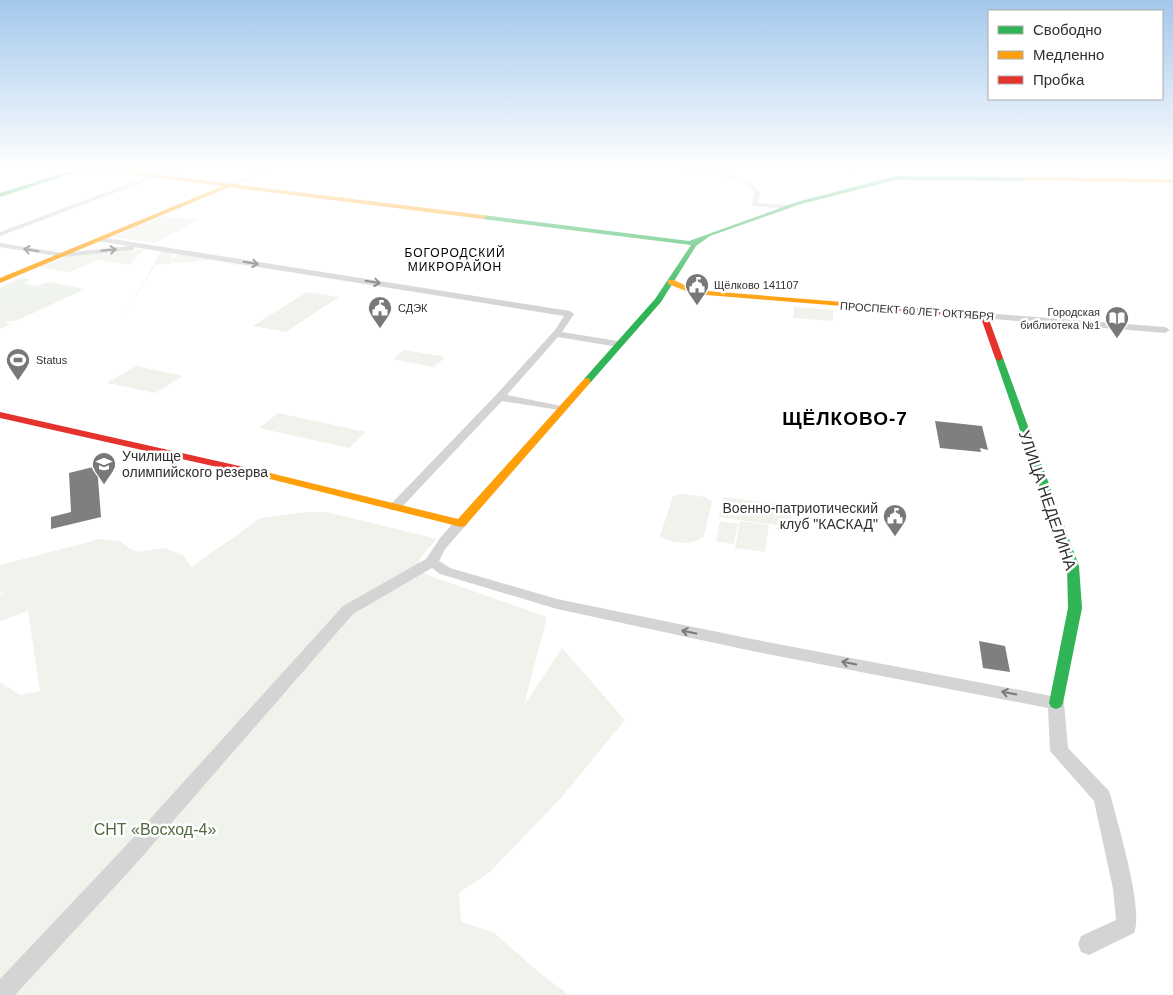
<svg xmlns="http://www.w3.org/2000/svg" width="1173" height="995" font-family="Helvetica,sans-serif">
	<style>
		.green { fill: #eff3ec }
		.building { fill: #7f7f7f }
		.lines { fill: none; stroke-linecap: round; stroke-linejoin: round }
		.street { fill: #d4d4d4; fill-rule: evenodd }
		.fast { fill: #30b455; fill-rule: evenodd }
		.slow { fill: #ff9f0a; fill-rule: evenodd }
		.jam { fill: #e5322d; fill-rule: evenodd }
		.oneway { stroke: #7a7a7a }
		.labels { text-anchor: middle; stroke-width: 5; stroke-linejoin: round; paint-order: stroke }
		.far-poi-label { font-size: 11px; fill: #303030; stroke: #fff; text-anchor: start }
		.far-street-label { font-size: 11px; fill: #303030; stroke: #fff }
		.far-neighbourhood-label { font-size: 12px; letter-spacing: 1px; fill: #000; stroke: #fff }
		.poi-label { font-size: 14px; fill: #303030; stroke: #fff; text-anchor: start }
		.near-street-label { font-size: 16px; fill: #303030; stroke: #fff }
		.near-park-label { font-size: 16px; fill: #506a40; stroke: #fff }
		.district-label { font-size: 19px; font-weight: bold; letter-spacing: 1px; fill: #000; stroke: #fff }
	</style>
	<rect width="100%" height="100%" fill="#fff"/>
	<path class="green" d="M160 216 198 220 155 243 112 237Z
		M144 249 130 265 98 260 69 272 39 267 70 255Z
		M161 252H174L171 259 174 258 177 252 248 264 244 266 211 260 155 265 124 316Z
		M438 261 470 265 472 266 462 272 429 267Z
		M22 277 30 280 24 284 35 286 49 282 85 289 18 320 3 322 11 324 0 329V287Z
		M307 292 339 297 286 332 253 326Z
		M794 307 833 310V321L793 318Z
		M404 350 441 356 444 359 433 367 393 359Z
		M136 366 183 376 155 393 107 383Z
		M278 413 366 432 349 448 259 428Z
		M682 494 705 497 712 502 704 536C693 546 672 544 660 536L673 496Z
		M723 497 792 506 790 527 719 517Z
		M306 512H327L437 539 421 557 416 571 547 617 524 705 562 648 625 720 560 799 491 871 459 893 461 922 493 932 541 974 569 995H0V682L20 695 40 691 28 611 0 621V595L4 593H0V565L100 539 120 541 130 549 138 552 164 548 183 555 191 567 261 518Z
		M720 521 738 524 734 544 716 541Z
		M740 521 769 525 765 552 735 548Z"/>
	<path class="building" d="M935 421 982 426 988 450 980 448 981 452 940 448Z
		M97 466 101 517 51 529V517L71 512 69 473Z
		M979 641 1005 646 1010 672 983 668Z"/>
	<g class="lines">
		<path class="street" d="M174 167H183L0 236V232Z
			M268 167H276L230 187 225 186Z
			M674 167 717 170 720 167H726L724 170C737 178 750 179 760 193L758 203 787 205 790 207 787 209 752 206 754 193C735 166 698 179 674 167Z
			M853 167H859L854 172 851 170Z
			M1156 167H1164L1173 173V177Z
			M100 237 570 311 574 314 562 332 618 341 623 344 618 347 558 337 507 395 566 407 567 409 566 411 502 401 399 510H391L389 507 391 504 496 395 555 330 564 316 134 247V250H131L63 257 0 247V243L63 253 129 246 97 241 96 239Z
			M984 313 1165 327 1170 330 1165 333 981 318 980 316Z
			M461 519 468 523 445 549 439 561 450 568 557 599 752 639 1062 698 1064 703 1068 748 1109 791 1111 797C1118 826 1144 909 1134 933L1089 955 1081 952 1078 944 1081 936 1116 920 1113 889 1094 801 1050 751 1048 708 752 651 557 609 440 574 432 568 353 614 134 866 15 995H0V979L120 852 343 606 426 559 440 538 456 520Z"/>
		<path class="fast" d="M82 167 88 168 0 197V193Z
			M896 176 1024 177 1027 179 1024 181 896 180 801 204 710 236 696 246 661 302 590 383H584V379L655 299 691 245 483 219 480 217 483 215 689 241 797 202Z
			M999 355 1003 358 1079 566 1082 608 1063 703 1061 707 1056 709 1051 707 1049 703 1068 608 1067 566 995 358Z"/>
		<path class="slow" d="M78 167H95L483 215 486 217 483 219 229 187 0 283V278L223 186Z
			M1024 177 1173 179V183L1022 180Z
			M668 280H674L695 290 867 304 871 306 867 308 694 294 668 284Z
			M587 378 590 379V383L465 526 461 527 262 477 261 475 266 472 458 519 584 379Z"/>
		<path class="jam" d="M864 304 987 314 1003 358 999 361 995 358 981 318 867 308 863 306Z
			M0 412 266 472 271 475 266 478 0 418Z"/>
	</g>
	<defs><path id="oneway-shaft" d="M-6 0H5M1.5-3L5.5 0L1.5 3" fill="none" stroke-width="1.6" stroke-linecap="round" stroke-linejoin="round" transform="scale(1.25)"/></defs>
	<g class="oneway">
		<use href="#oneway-shaft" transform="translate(31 250) rotate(-171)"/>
		<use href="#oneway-shaft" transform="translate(109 250) rotate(-6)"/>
		<use href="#oneway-shaft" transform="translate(251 263) rotate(10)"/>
		<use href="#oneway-shaft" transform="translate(373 282) rotate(9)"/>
		<use href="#oneway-shaft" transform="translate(689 632) rotate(-168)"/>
		<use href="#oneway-shaft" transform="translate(849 663) rotate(-169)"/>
		<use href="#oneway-shaft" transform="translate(1009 693) rotate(-169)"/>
	</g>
	<linearGradient id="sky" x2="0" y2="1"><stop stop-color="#a3c8ec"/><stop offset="0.55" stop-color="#fff"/><stop offset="1" stop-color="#fff" stop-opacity="0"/></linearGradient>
	<rect width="1173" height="306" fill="url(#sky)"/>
	<defs>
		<g id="civic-pin" transform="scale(1.25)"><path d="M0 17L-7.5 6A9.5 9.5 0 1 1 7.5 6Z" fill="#787878" stroke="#fff"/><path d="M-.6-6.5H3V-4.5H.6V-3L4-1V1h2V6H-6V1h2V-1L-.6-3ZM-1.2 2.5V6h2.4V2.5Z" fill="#fff"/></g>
		<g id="library-pin" transform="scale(1.25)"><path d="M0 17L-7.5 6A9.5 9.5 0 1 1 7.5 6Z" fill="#787878" stroke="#fff"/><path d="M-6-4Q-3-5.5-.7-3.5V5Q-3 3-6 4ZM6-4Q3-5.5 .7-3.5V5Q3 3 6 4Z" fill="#fff"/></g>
		<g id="stadium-pin" transform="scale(1.25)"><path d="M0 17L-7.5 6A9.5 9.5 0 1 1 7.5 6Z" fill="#787878" stroke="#fff"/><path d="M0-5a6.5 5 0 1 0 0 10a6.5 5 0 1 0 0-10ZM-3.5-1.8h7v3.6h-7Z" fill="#fff"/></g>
		<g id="university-pin" transform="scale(1.25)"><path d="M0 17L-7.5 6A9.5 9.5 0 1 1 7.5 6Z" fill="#787878" stroke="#fff"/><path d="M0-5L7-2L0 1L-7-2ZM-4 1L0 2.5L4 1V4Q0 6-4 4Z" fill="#fff"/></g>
	</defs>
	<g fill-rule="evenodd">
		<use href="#civic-pin" x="697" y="285"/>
		<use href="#civic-pin" x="380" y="308"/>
		<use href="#library-pin" x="1117" y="318"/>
		<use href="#stadium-pin" x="18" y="360"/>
		<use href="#university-pin" x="104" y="464"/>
		<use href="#civic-pin" x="895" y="516"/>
	</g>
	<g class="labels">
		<g class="far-poi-label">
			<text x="714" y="289">Щёлково 141107</text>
			<text x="398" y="312">СДЭК</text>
			<text x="1100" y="316" text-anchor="end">Городская<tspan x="1100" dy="13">библиотека №1</tspan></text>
			<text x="36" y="364">Status</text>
		</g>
		<g class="far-street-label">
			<text transform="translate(917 311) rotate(4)" y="4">ПРОСПЕКТ 60 ЛЕТ ОКТЯБРЯ</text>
		</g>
		<g class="far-neighbourhood-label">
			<text x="455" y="257">БОГОРОДСКИЙ<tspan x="455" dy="14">МИКРОРАЙОН</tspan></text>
		</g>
		<g class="poi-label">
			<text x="122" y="461">Училище<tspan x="122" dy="16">олимпийского резерва</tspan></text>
			<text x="878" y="513" text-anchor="end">Военно-патриотический<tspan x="878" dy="16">клуб "КАСКАД"</tspan></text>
		</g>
		<g class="near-street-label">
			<text transform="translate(1048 500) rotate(71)" y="6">УЛИЦА НЕДЕЛИНА</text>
		</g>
		<g class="near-park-label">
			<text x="155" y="835">СНТ «Восход-4»</text>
		</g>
		<g class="district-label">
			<text x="845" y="425">ЩЁЛКОВО-7</text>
		</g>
	</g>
	<rect x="988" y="10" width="175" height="90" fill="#ffffff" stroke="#acacac"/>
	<rect x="998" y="26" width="25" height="8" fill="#30b455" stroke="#acacac"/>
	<text x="1033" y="35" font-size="15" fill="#303030">Свободно</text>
	<rect x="998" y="51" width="25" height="8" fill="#ff9f0a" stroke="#acacac"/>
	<text x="1033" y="60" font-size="15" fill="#303030">Медленно</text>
	<rect x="998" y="76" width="25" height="8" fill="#e5322d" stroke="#acacac"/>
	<text x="1033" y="85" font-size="15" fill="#303030">Пробка</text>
</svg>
